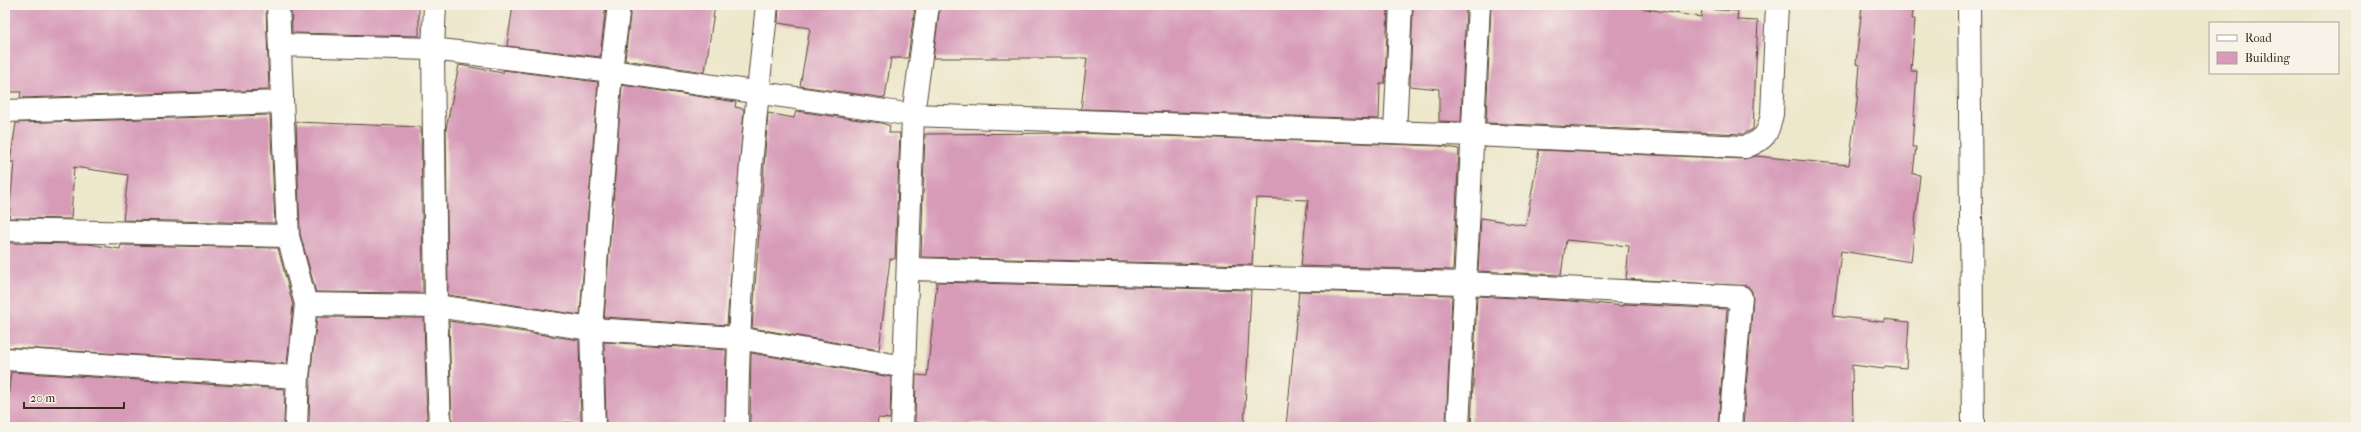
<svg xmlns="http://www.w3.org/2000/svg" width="2361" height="432" font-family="'IM FELL French Canon',serif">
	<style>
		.building { fill: #d79bb8 }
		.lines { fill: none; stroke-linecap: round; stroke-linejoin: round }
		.street-casing { stroke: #564638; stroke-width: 24 }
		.street { stroke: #fff; stroke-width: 22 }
	</style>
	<rect width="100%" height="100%" fill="#f7f3e8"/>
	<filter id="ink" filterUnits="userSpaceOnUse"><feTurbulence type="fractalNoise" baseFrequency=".025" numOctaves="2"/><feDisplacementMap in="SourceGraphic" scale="8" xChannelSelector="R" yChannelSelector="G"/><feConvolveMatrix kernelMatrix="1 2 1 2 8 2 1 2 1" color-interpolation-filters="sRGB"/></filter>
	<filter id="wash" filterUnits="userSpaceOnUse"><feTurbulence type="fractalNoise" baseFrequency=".012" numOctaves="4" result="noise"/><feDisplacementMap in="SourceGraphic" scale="16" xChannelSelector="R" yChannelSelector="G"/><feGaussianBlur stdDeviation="0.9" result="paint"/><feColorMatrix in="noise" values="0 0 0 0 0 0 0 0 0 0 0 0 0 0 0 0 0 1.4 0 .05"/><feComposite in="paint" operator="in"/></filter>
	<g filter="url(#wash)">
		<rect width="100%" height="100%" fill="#ede7cb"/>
		<g id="blocks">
			<path class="building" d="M5 5H262V8L266 7 269 90 20 98 21 92H5Z
				M309 5H419V36L292 33 291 6Z
				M513 5H606L600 57 507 46Z
				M631 5H715L705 72 625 60Z
				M779 5H915L908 58H891L885 98 800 86 810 28 778 23Z
				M940 5H1388L1385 83H1380L1379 119 1081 109 1087 58H933Z
				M1413 5H1466L1461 122 1439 121V89L1410 86Z
				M1491 5H1618L1701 17 1702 9 1738 11 1737 20 1758 21 1753 129 1743 134 1486 123Z
				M1862 5H1914L1912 19H1915L1911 71H1917L1912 147H1916L1913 174 1920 175 1911 262 1841 251 1833 316 1884 322V319L1909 322 1906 368 1885 366 1884 369 1852 365 1853 427H1743L1753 298 1752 291 1748 286 1626 279 1629 246 1566 240 1561 275 1478 271 1481 218 1526 225 1539 150 1744 159 1755 156 1849 165 1857 101 1860 65 1856 64Z
				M459 65 503 73V70L598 82 580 315 448 295 446 129Z
				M622 85 736 102 735 107 744 109 727 325 604 317Z
				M796 111 881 123 890 126 889 133H900L895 259H890L879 350 752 328 768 113 794 118Z
				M270 115 275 223 123 220 128 175 74 167 71 219 9 218 14 162H10L16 123Z
				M296 122 421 127 423 293 316 292 300 234Z
				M1078 133 1439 146 1459 149 1453 270 1301 266 1308 200 1256 198 1252 265 921 257 925 134Z
				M7 243 88 244 120 249 121 245 278 248 293 305 287 364 5 347V244Z
				M937 282 1251 290 1244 427H1035L970 423V427H960L915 422 916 375 927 376Z
				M1299 291 1452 295 1446 427H1286Z
				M1477 296 1571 301 1624 306V304L1727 309 1718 427H1471Z
				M317 317 424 318 427 427H309L310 378Z
				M449 321 579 340 581 423 565 422 564 427H452Z
				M604 342 726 350 725 427H616V425H606Z
				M751 353 891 377 890 419 878 418 877 427H750Z
				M11 372 285 389 284 427H113L69 423 68 427 5 425Z"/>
		</g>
	</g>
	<g filter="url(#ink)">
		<use href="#blocks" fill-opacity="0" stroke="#564638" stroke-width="1"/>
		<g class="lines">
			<g class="street-casing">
				<path id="street" d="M278 5 288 236 306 304 298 377 296 427
					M435 5 433 49 436 306 440 427
					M1969 5 1973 427
					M281 45 433 49 611 71 913 115 1472 135 1745 147C1765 140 1768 134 1772 114L1777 5
					M5 111 282 102
					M1395 132 1401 5
					M5 230 288 236
					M909 269 1465 283 1741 297 1730 427
					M306 304 436 306 591 329 738 338 905 367
					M5 359 298 377
					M594 427 591 329 611 71 619 5
					M737 427C738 286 752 145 767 5
					M902 427 913 115 928 5
					M1458 427 1479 5"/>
			</g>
			<use href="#street" class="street"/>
		</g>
	</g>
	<rect width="2361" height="432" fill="none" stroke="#f7f3e8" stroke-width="20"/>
	<rect x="2209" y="22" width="130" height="52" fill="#f7f3e8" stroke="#aca397"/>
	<rect x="2217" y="35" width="20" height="6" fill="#ffffff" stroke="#aca397"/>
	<text x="2245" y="42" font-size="12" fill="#3b2a1e">Road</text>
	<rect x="2217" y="52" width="20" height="12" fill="#d79bb8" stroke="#aca397"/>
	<text x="2245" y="62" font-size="12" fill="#3b2a1e">Building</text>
	<path d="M24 402v6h100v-6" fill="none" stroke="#3b2a1e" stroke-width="2"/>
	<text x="30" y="402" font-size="12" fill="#3b2a1e" stroke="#f7f3e8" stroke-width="3" paint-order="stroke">20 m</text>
</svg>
